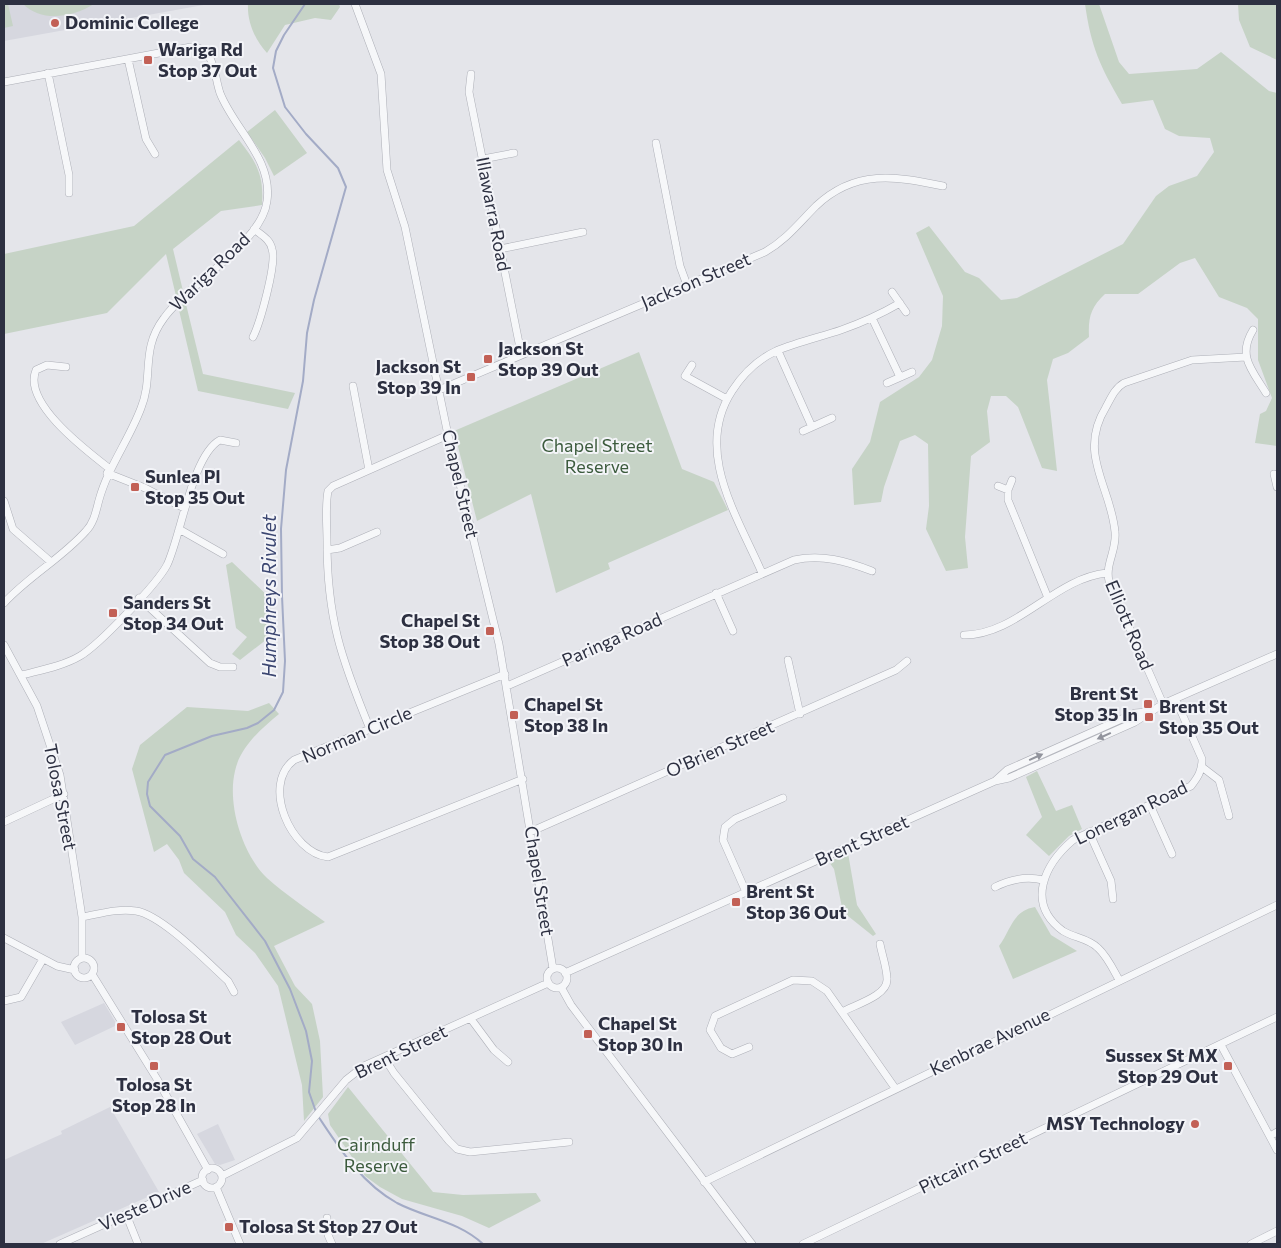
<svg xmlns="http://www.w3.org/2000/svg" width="1281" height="1248" font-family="Commissioner,sans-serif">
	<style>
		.built { fill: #d6d7df }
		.green { fill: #c6d3c6 }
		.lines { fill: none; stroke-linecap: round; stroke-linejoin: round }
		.stream { stroke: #a3abc6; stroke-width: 2 }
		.minor-casing { stroke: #adafb7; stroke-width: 8 }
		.minor { stroke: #f6f7f9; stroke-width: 7 }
		.oneway { fill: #92949d }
		.poi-dot { fill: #c26056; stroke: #f3f4f8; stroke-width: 2 }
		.labels { text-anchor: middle; stroke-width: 4; stroke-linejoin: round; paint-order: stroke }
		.poi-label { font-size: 18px; font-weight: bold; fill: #2d3041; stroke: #f3f4f8; text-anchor: start }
		.street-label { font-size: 18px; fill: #2d3041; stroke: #f3f4f8 }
		.park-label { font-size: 18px; fill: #3c5b3d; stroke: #f3f4f8 }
		.water-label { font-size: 19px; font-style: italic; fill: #3b4671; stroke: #f3f4f8 }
	</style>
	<rect width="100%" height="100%" fill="#e4e5ea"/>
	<path class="built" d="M4 4H209L4 41Z
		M104 1003 117 1025 75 1045 61 1022Z
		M110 1107 159 1192 41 1244H4V1160L62 1134 61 1131Z
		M218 1124 235 1160 220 1165 215 1164 197 1134Z"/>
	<path class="green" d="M4 4H8L13 26 4 28Z
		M23 4H94C73 17 42 23 23 4Z
		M248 4H339L340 7 331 20 315 18 285 25 267 53C255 40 247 22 248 4Z
		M1085 4H1099L1119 62 1129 74 1197 69 1221 52 1269 91 1277 93V446L1255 443 1260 414 1266 411 1272 398 1258 360V319L1247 308 1219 297 1195 258 1180 263 1138 294H1105C1091 307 1088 317 1089 337L1068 353 1053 359 1047 380 1057 471 1042 468 1018 407 1006 396H991L987 411 990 442 971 456 965 537 968 568 946 571 926 529 929 506 928 444 915 435 900 441 884 487 881 502 854 505 852 469 870 442 880 402 919 377 932 360 942 326 943 296 916 233 929 226 965 272 979 278 1001 300 1017 298 1123 244 1156 196 1169 186 1197 176 1214 152 1210 138 1179 136 1165 129 1153 100 1122 104C1100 66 1091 47 1085 4Z
		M1238 4H1277V60L1250 47 1239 20Z
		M275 110 307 153 274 176 265 158 247 132Z
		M239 140C257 163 264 175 262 205L221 211 173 249 183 291 176 296 166 254 107 313 4 334V254L134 226Z
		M185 300 203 374 295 393 288 409 198 391 178 306Z
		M639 352 682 469 714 482 728 510 608 563 610 569 556 593 531 494 477 521 454 431Z
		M232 562 271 599V636L240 660 232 654 247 637 236 628 226 565Z
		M269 703 279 714C261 729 240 747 235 771 227 804 242 854 267 878 285 894 306 908 325 922L274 946 295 986 312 1004 320 1041 323 1097 304 1121 302 1085 278 986 255 953 236 935 225 912 184 873 179 860 167 844 154 852 132 769 140 745 187 707 248 711Z
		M1037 771 1056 811 1072 805 1082 829 1069 836 1049 856 1026 835 1042 817 1026 777Z
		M848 853 857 905 876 934 873 936 843 912 834 869 829 862Z
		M1035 907 1051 935 1077 951 1013 979 999 946C1011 930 1012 911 1035 907Z
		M348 1087 433 1192 463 1195 536 1193 541 1201 489 1228 462 1216 402 1199 380 1187 365 1176 330 1125 328 1114Z"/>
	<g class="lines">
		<path class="stream" d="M305 4 284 35 276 51 273 68 285 107 306 134 338 168 346 187 314 300 307 333 303 381 286 470 281 529 282 596 285 661 283 692 274 710 258 723 247 728 212 736 165 755 148 782 147 794 150 806 180 836 193 859 215 877 265 941 290 989 306 1031 312 1061 309 1092 316 1112
			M318 1116C340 1149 361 1183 397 1203 426 1218 458 1221 483 1244"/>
		<g class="minor-casing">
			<path id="minor" d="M355 4 381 74 387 170 405 227 448 435 499 644 553 969
				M128 59 146 139 155 154
				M48 73 69 175V193
				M471 74 469 92 521 353
				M4 82 191 47C215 46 214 76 220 93 234 129 273 159 267 201 262 243 189 283 164 318 140 350 154 376 141 408 129 440 108 467 99 500 96 511 94 523 86 531 62 558 29 576 4 603
				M656 143 680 266 687 285
				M483 159 514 153
				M500 249 583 232
				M892 292 906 312
				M872 318 900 377
				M1253 330C1237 356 1252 370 1266 393
				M253 337C260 323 277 263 272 249 270 239 261 235 254 229
				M778 351 812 427
				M692 365 685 376 727 399
				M66 367 47 365 36 370C22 403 87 451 110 469
				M887 383 912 372
				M353 386 369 470
				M439 390 765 252C786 240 799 223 816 206 855 169 896 176 943 186
				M803 431 832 418
				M107 473 145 488 184 508
				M1274 474 1277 487
				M1012 480 1008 490V500L1048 598
				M998 486 1008 490
				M4 501 13 529 51 562
				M179 529 223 554
				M327 550 340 548 377 532
				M762 573C738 517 693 451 732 391 743 374 757 360 776 351 797 342 820 337 841 330 861 323 881 314 900 303
				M716 593 733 631
				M139 598 210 663 220 667H233
				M964 635C1017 635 1055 578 1107 573
				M4 645 37 706 60 775 82 917V958
				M788 660 800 714
				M505 674 294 760C261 785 291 853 328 857L523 779
				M22 675C41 670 63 666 80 656 99 645 157 584 167 565 181 536 192 455 220 440L236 443
				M507 686 794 560C822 554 846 561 872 571
				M1163 704 1109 581C1105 564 1117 550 1115 532 1111 486 1077 454 1106 407 1111 398 1115 388 1124 383L1192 360 1246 357
				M370 729C341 658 327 618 327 541 327 525 325 507 328 491L333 486 448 435
				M1202 767 1219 780 1229 816
				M996 780 1007 770 1135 713 1147 712
				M1150 805 1172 854
				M4 822 64 794
				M530 832 896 670 907 661
				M1089 832 1111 881 1113 899
				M995 887C1011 879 1026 876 1043 880
				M746 892 723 840 725 827 735 819 783 798
				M82 917C99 914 118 908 136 911 162 915 207 962 228 981L234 992
				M4 938 57 966 75 970
				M74 968a10 10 0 1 1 20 0a10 10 0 1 1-20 0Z
				M547 978a10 10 0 1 1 20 0a10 10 0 1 1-20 0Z
				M565 973 995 781 1009 778 1135 722 1163 704 1277 654
				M92 974 157 1079 208 1170
				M1119 980C1113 969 1107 956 1098 948 1088 938 1074 938 1063 931 1025 903 1045 864 1073 840L1191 786C1198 777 1202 771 1202 759L1176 700
				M561 987 571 1005 752 1244
				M4 1001 21 997 43 959
				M842 1012C854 1005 888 996 887 979 887 968 882 955 880 944
				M471 1019 494 1050 508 1062
				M1221 1045 1277 1150
				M749 1047 732 1054 721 1048 710 1030 715 1016 793 980 812 981 827 991 895 1088
				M384 1057 394 1073 449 1141 457 1149 470 1152 569 1142
				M1270 1136 1277 1132
				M202 1178a10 10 0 1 1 20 0a10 10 0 1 1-20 0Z
				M222 1176 297 1138 346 1080 364 1066 548 983
				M704 1182 1277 905
				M216 1187 240 1244
				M126 1214 138 1244
				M327 1218 328 1235 332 1244
				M60 1244 203 1180
				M803 1244 1277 1017
				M1251 1244 1277 1231"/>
		</g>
		<use href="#minor" class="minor"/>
	</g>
	<defs><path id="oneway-solid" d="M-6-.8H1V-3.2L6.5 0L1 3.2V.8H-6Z" transform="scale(1.25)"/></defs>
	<g class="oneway">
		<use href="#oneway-solid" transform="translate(1104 736) rotate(156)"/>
		<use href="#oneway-solid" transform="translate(1036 757) rotate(-24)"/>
	</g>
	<g class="poi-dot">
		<circle cx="55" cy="23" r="5"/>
		<rect x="143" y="55" width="10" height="10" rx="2.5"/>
		<rect x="483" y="354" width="10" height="10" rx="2.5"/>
		<rect x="466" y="372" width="10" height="10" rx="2.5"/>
		<rect x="130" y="482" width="10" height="10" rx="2.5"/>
		<rect x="108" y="608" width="10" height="10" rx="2.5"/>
		<rect x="485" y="626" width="10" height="10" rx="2.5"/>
		<rect x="1143" y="699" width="10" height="10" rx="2.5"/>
		<rect x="509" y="710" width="10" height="10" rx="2.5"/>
		<rect x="1144" y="712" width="10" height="10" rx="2.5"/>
		<rect x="731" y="897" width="10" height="10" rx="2.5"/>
		<rect x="116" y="1022" width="10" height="10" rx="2.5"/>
		<rect x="583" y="1029" width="10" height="10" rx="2.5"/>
		<rect x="149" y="1061" width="10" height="10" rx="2.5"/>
		<rect x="1223" y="1061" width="10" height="10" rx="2.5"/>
		<circle cx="1195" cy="1124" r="5"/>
		<rect x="224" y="1222" width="10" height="10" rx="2.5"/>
	</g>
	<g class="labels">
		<g class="poi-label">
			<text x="65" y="29">Dominic College</text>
			<text x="158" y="56">Wariga Rd<tspan x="158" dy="21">Stop 37 Out</tspan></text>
			<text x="498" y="355">Jackson St<tspan x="498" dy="21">Stop 39 Out</tspan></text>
			<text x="461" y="373" text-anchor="end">Jackson St<tspan x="461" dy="21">Stop 39 In</tspan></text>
			<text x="145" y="483">Sunlea Pl<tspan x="145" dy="21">Stop 35 Out</tspan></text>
			<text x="123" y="609">Sanders St<tspan x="123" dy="21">Stop 34 Out</tspan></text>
			<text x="480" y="627" text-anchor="end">Chapel St<tspan x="480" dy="21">Stop 38 Out</tspan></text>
			<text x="1138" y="700" text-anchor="end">Brent St<tspan x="1138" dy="21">Stop 35 In</tspan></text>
			<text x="524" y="711">Chapel St<tspan x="524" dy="21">Stop 38 In</tspan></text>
			<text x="1159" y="713">Brent St<tspan x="1159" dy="21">Stop 35 Out</tspan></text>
			<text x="746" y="898">Brent St<tspan x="746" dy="21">Stop 36 Out</tspan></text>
			<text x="131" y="1023">Tolosa St<tspan x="131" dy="21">Stop 28 Out</tspan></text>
			<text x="598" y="1030">Chapel St<tspan x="598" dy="21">Stop 30 In</tspan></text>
			<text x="1218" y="1062" text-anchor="end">Sussex St MX<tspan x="1218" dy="21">Stop 29 Out</tspan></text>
			<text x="154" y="1091" text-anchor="middle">Tolosa St<tspan x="154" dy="21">Stop 28 In</tspan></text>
			<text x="1185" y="1130" text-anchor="end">MSY Technology</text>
			<text x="239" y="1233">Tolosa St Stop 27 Out</text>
		</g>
		<g class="street-label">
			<text transform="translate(493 214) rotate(79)" y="6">Illawarra Road</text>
			<text transform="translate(210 272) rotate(-44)" y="6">Wariga Road</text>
			<text transform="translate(696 281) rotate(-23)" y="6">Jackson Street</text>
			<text transform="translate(460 484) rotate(77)" y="6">Chapel Street</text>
			<text transform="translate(1129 625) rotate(67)" y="6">Elliott Road</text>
			<text transform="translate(612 640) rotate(-24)" y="6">Paringa Road</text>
			<text transform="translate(357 735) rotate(-23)" y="6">Norman Circle</text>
			<text transform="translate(720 749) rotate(-24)" y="6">O'Brien Street</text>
			<text transform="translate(60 797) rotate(79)" y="6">Tolosa Street</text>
			<text transform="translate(1131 813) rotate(-26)" y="6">Lonergan Road</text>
			<text transform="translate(862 841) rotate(-24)" y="6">Brent Street</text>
			<text transform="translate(539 881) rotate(81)" y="6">Chapel Street</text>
			<text transform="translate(990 1042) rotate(-26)" y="6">Kenbrae Avenue</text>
			<text transform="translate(401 1052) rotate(-26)" y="6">Brent Street</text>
			<text transform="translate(973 1163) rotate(-26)" y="6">Pitcairn Street</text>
			<text transform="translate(145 1206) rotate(-24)" y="6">Vieste Drive</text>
		</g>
		<g class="park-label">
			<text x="597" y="452">Chapel Street<tspan x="597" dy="21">Reserve</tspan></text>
			<text x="376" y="1151">Cairnduff<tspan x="376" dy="21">Reserve</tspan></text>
		</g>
		<g class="water-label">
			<text transform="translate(269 596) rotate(-90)" y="7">Humphreys Rivulet</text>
		</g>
	</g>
	<rect width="1281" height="1248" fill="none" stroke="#2d3041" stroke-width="10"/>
</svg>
